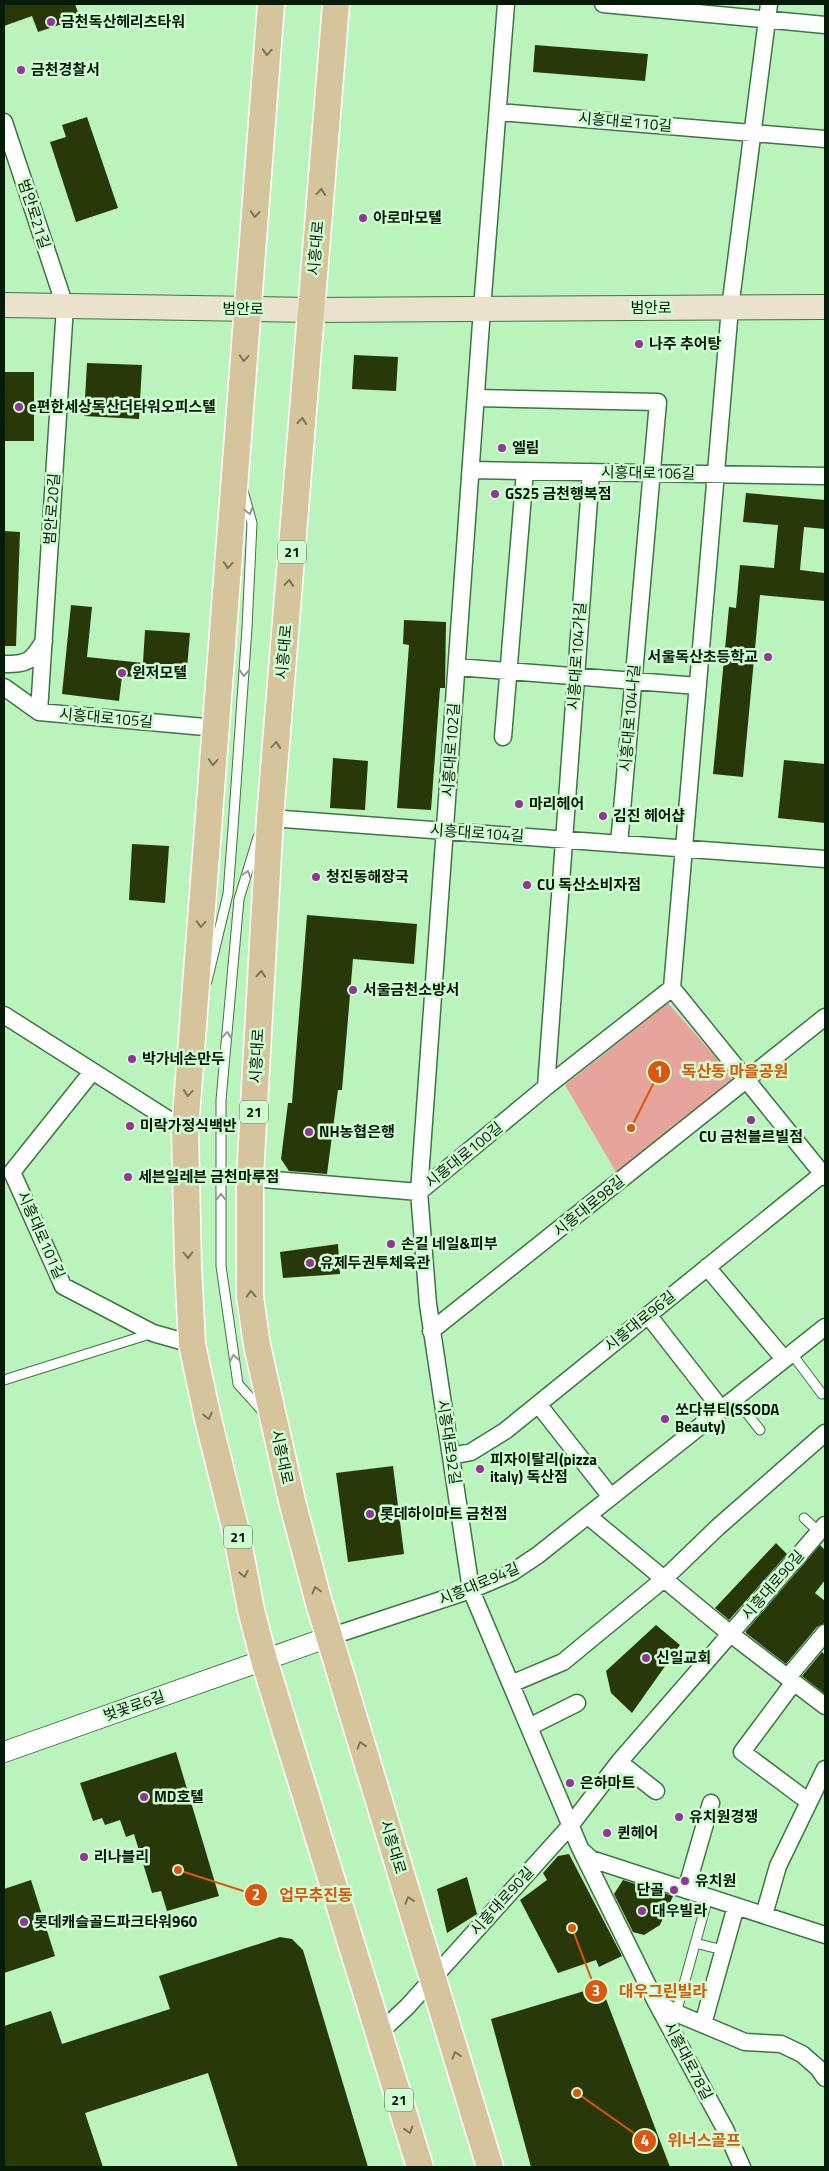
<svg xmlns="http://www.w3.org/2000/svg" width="829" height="2171" font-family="'Titillium Web','Noto Sans KR',sans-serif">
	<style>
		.green { fill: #e7a49d }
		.building { fill: #293808 }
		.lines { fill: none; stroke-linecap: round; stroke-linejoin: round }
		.service-casing { stroke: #3f7444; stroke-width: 11 }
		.minor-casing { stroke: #3f7444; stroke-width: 19 }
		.tertiary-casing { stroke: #3f7444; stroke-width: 22 }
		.secondary-casing { stroke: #3f7444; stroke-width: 26 }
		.primary-casing { stroke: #fff; stroke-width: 29 }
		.service { stroke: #fff; stroke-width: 9 }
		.minor { stroke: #fff; stroke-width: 16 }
		.tertiary { stroke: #fff; stroke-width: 20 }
		.secondary { stroke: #ebe2ce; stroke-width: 24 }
		.primary { stroke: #d6c49c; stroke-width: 26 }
		.oneway { stroke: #787859 }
		.oneway2 { stroke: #8f9890 }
		.poi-dot { fill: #95339a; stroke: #cffdd1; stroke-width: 2 }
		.labels { text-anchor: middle; stroke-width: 5; stroke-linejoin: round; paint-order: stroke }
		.shield { fill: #cffdd1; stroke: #425f44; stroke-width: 1 }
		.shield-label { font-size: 14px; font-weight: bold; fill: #061b08 }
		.poi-label { font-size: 15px; font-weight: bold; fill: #061b08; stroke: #cffdd1; text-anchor: start }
		.street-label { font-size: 15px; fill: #061b08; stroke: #cffdd1 }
		.leader { fill: none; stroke: #dd560c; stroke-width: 2 }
		.callout-dot { fill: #dd560c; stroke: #cffdd1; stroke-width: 2 }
		.mark-label { font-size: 15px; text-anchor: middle; font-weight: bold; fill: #fff }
		.callout-label { font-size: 16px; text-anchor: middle; font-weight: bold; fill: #dd560c; stroke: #cffdd1; stroke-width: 5; stroke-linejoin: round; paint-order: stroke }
	</style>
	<rect width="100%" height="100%" fill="#baf3bc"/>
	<path class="green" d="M668 1003 734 1078 616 1172 565 1085Z"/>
	<path class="building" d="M4 4H75L80 18 38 32 32 16 4 26Z
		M535 45 648 54 645 81 533 72Z
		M87 117 118 208 76 222 50 142 66 137 62 125Z
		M354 355 398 357 396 391 352 389Z
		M87 363 142 365 139 419 84 416Z
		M4 372H34V441H4Z
		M746 493 825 500V529L804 527 800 570 825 573V601L760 595 743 777 713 774 729 607 736 608 740 565 774 568 778 525 743 522Z
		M4 531 20 532 16 646H4Z
		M71 605 92 607 87 657 143 663 145 630 190 633 186 681 122 676 119 701 62 694Z
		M404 620 446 622 445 688H440L431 810 397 808 409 645 403 644Z
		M333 758 368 761 365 810 330 808Z
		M784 760 825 764V823L778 818Z
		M132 844 169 846 165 903 129 900Z
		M307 915 417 924 414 964 353 959 342 1090H338L327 1174 289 1171 281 1159 288 1103H292Z
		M338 1244 340 1274 283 1278 280 1252Z
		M393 1466 404 1554 348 1562 336 1473Z
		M776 1543 787 1554 729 1620 715 1608Z
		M820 1545 825 1550V1580L815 1593 825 1601V1623L817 1627 786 1664 746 1633V1631Z
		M656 1625 680 1645 632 1713 611 1693 606 1671Z
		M822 1652 825 1655V1694L802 1676Z
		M176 1752 219 1896 167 1911 161 1891 152 1893 134 1834 126 1837 120 1820 105 1825 102 1818 93 1821 80 1783Z
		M569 1854 622 1956 599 1967 596 1960 558 1973 520 1900 547 1880 543 1873 558 1856Z
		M467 1877 477 1914 447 1933 437 1889Z
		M31 1880 55 1956 4 1973V1889Z
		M623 1880 673 1896 660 1925 644 1935 633 1932 614 1894Z
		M280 1937 292 1939 303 1950 368 2167H238L208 2073 85 2113 103 2167H4V2026L51 2011 62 2044 170 2009 159 1976Z
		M601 1986 670 2167H531L491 2019Z"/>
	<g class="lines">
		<g class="service-casing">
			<path id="service" d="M258 837 239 899 221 1100V1266L238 1384 265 1414
				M207 981 228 894 233 828 247 628 252 523 243 491
				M792 1354 822 1394
				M4 1380 153 1333
				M735 1398 760 1430
				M804 1518 819 1532
				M695 1943 723 1950
				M676 2013 708 1897"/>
		</g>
		<g class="minor-casing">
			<path id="minor" d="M506 4 482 309 419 1192 428 1304 471 1590 580 1848 656 2002 725 2129 742 2167
				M603 4 825 25
				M498 112 825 139
				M4 122 65 306 39 712
				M476 398 658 402 619 844
				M471 470 825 476
				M4 664C28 664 31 662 44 641
				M457 667 698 686
				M4 687 39 712 216 728
				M503 737 525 471
				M270 818 825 859
				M672 988 825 1177
				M4 1015 185 1130
				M92 1072 12 1172 63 1286 153 1333 192 1344
				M546 1087 591 472
				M250 1178 419 1192 546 1087 672 988 730 308 769 4
				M707 1267 784 1359
				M648 1315 722 1410
				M431 1331 825 1017
				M538 1404 611 1497
				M451 1456 471 1452 505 1431 825 1172
				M588 1516 728 1632 825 1706
				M329 1637 471 1590 511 1573 538 1555 825 1327
				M788 1677 825 1633
				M794 1682 742 1752 809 1802
				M511 1684 563 1662 664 1579 718 1527 825 1433
				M529 1727 577 1703
				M619 1762 656 1791
				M581 1850 591 1859 825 1935
				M686 1890 711 1803
				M764 1915 778 1866 825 1769
				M656 2002 676 2013 745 2042 781 2044 802 2054 818 2068 825 2078
				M703 2024 736 1906
				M378 2034 407 2007 570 1826 619 1762 825 1525"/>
		</g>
		<g class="tertiary-casing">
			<path id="tertiary" d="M4 1752 329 1637"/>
		</g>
		<g class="secondary-casing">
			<path id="secondary" d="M4 305 311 310 825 307"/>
		</g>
		<g class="primary-casing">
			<path id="primary" d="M271 4 185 1130 188 1265 192 1344 208 1419 236 1531 251 1610 264 1660 420 2167
				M336 4 270 818 250 1178V1297L257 1345 292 1501 319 1603 490 2167"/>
		</g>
		<use href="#service" class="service"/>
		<use href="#minor" class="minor"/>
		<use href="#tertiary" class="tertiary"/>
		<use href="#secondary" class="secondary"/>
		<use href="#primary" class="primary"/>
	</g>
	<defs><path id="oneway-chevron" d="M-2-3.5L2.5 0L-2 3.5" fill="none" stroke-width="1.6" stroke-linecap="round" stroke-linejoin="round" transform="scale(1.25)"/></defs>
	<g class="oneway">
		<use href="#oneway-chevron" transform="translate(267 52) rotate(94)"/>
		<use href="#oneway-chevron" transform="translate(321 192) rotate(-85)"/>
		<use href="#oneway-chevron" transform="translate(255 214) rotate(94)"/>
		<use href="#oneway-chevron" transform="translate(244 358) rotate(94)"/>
		<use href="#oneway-chevron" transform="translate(302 421) rotate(-85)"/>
		<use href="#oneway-chevron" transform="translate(228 565) rotate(94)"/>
		<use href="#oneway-chevron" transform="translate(289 583) rotate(-85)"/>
		<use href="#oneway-chevron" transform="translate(276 745) rotate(-85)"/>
		<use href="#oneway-chevron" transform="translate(213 762) rotate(94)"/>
		<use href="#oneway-chevron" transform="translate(201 924) rotate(94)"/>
		<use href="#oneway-chevron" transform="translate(261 974) rotate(-87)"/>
		<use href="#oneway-chevron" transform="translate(188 1093) rotate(95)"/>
		<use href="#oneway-chevron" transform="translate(188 1255) rotate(89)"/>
		<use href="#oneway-chevron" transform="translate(251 1294) rotate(-92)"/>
		<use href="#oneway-chevron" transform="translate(208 1416) rotate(77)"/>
		<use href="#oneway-chevron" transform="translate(244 1574) rotate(79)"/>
		<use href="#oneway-chevron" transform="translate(316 1590) rotate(-105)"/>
		<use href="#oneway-chevron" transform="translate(361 1745) rotate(-107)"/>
		<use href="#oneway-chevron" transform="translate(409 1900) rotate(-107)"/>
		<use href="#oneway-chevron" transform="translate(456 2055) rotate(-107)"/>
		<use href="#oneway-chevron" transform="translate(409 2130) rotate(73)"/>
	</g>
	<g class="oneway2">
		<use href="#oneway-chevron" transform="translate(249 511) rotate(75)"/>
		<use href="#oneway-chevron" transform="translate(244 673) rotate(94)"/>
		<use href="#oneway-chevron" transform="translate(247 874) rotate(-72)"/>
		<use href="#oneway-chevron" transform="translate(227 1035) rotate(-85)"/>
		<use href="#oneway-chevron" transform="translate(221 1197) rotate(-90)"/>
		<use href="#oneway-chevron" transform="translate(234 1358) rotate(-99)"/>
	</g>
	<g class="poi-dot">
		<circle cx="51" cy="22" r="5"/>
		<circle cx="21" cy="70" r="5"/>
		<circle cx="363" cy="218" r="5"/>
		<circle cx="639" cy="344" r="5"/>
		<circle cx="19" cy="407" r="5"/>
		<circle cx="502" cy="448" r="5"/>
		<circle cx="495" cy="494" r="5"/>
		<circle cx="768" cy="657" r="5"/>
		<circle cx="122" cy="673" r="5"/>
		<circle cx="519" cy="804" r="5"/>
		<circle cx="603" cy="816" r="5"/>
		<circle cx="316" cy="877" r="5"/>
		<circle cx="527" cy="885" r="5"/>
		<circle cx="353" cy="990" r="5"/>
		<circle cx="132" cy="1059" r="5"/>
		<circle cx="751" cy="1120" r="5"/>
		<circle cx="130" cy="1126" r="5"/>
		<circle cx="309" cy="1132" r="5"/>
		<circle cx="128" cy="1177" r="5"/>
		<circle cx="391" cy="1244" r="5"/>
		<circle cx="310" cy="1263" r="5"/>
		<circle cx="665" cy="1419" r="5"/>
		<circle cx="480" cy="1469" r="5"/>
		<circle cx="370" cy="1514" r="5"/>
		<circle cx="646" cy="1658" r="5"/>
		<circle cx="570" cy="1783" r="5"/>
		<circle cx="144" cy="1797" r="5"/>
		<circle cx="679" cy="1817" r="5"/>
		<circle cx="607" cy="1833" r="5"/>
		<circle cx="84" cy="1857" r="5"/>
		<circle cx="685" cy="1881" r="5"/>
		<circle cx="674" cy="1890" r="5"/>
		<circle cx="642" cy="1911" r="5"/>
		<circle cx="24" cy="1922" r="5"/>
	</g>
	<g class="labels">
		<g class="shield">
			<rect x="278" y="540.5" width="28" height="23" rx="4"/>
			<rect x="240" y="1100.5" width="28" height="23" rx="4"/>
			<rect x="224" y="1525.5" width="28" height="23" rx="4"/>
			<rect x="385" y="2088.5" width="28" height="23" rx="4"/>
		</g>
		<g class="shield-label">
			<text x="292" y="557">21</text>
			<text x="254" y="1117">21</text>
			<text x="238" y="1542">21</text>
			<text x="399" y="2105">21</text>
		</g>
		<g class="poi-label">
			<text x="61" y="27">금천독산헤리츠타워</text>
			<text x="31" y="75">금천경찰서</text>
			<text x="373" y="223">아로마모텔</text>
			<text x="649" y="349">나주 추어탕</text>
			<text x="29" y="412">e편한세상독산더타워오피스텔</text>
			<text x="512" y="453">엘림</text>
			<text x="505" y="499">GS25 금천행복점</text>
			<text x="758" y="662" text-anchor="end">서울독산초등학교</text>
			<text x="132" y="678">윈저모텔</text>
			<text x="529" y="809">마리헤어</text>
			<text x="613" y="821">김진 헤어샵</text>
			<text x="326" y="882">청진동해장국</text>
			<text x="537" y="890">CU 독산소비자점</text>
			<text x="363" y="995">서울금천소방서</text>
			<text x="142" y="1064">박가네손만두</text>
			<text x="140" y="1131">미락가정식백반</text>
			<text x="319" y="1137">NH농협은행</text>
			<text x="751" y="1142" text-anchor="middle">CU 금천블르빌점</text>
			<text x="138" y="1182">세븐일레븐 금천마루점</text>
			<text x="401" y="1249">손길 네일&amp;피부</text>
			<text x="320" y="1268">유제두권투체육관</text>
			<text x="675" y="1415">쏘다뷰티(SSODA<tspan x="675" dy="17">Beauty)</tspan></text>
			<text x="490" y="1465">피자이탈리(pizza<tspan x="490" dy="17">italy) 독산점</tspan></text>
			<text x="380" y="1519">롯데하이마트 금천점</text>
			<text x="656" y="1663">신일교회</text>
			<text x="580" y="1788">은하마트</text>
			<text x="154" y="1802">MD호텔</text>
			<text x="689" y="1822">유치원경쟁</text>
			<text x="617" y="1838">퀸헤어</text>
			<text x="94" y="1862">리나블리</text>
			<text x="695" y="1886">유치원</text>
			<text x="664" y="1895" text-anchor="end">단골</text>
			<text x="652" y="1916">대우빌라</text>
			<text x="34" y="1927">롯데캐슬골드파크타워960</text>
		</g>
		<g class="street-label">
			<text transform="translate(625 122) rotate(5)" y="5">시흥대로110길</text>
			<text transform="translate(34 214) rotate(72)" y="5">범안로21길</text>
			<text transform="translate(316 248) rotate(-85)" y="5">시흥대로</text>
			<text x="651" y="313">범안로</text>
			<text transform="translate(243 309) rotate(1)" y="5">범안로</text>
			<text transform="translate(648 473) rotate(1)" y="5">시흥대로106길</text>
			<text transform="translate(52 509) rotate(-86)" y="5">범안로20길</text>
			<text transform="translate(284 652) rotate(-85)" y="5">시흥대로</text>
			<text transform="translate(577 656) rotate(-86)" y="5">시흥대로104가길</text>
			<text transform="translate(106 718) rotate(5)" y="5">시흥대로105길</text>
			<text transform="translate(630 718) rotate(-85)" y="5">시흥대로104나길</text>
			<text transform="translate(451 750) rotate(-86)" y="5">시흥대로102길</text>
			<text transform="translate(477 833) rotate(4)" y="5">시흥대로104길</text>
			<text transform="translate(257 1056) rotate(-87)" y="5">시흥대로</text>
			<text transform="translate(464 1155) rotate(-39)" y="5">시흥대로100길</text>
			<text transform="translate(589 1206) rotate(-39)" y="5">시흥대로98길</text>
			<text transform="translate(41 1235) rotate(66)" y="5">시흥대로101길</text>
			<text transform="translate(640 1321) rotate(-39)" y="5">시흥대로96길</text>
			<text transform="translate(449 1442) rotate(81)" y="5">시흥대로92길</text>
			<text transform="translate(282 1457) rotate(78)" y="5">시흥대로</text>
			<text transform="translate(479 1584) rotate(-23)" y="5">시흥대로94길</text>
			<text transform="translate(773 1585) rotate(-49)" y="5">시흥대로90길</text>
			<text transform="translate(134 1706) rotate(-19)" y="5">벚꽃로6길</text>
			<text transform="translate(393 1847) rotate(73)" y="5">시흥대로</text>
			<text transform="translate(502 1901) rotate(-48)" y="5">시흥대로90길</text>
			<text transform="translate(688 2061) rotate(62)" y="5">시흥대로78길</text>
		</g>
	</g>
	<path class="leader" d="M631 1128L659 1072M178 1870L256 1895M572 1928L596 1991M577 2093L645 2141"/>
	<g class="callout-dot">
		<circle cx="631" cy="1128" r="5"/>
		<circle cx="178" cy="1870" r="5"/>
		<circle cx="572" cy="1928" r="5"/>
		<circle cx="577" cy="2093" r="5"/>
		<circle cx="659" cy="1072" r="12"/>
		<circle cx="256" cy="1895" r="12"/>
		<circle cx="596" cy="1991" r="12"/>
		<circle cx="645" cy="2141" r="12"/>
	</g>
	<g class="mark-label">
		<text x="659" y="1077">1</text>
		<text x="256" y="1900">2</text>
		<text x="596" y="1996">3</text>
		<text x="645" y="2146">4</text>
	</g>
	<g class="callout-label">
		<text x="735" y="1077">독산동 마을공원</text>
		<text x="316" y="1901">업무추진동</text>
		<text x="663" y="1997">대우그린빌라</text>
		<text x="704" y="2146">위너스골프</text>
	</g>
	<rect width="829" height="2171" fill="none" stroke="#061b08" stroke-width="10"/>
</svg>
